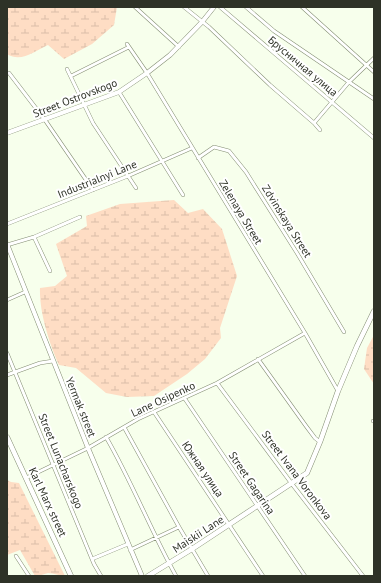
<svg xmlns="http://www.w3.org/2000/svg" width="381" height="583" font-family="'PT Sans',sans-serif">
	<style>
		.wetland { fill: url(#wetland-marsh) }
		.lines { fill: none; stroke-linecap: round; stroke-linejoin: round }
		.minor-casing { stroke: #848e73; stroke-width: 4 }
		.tertiary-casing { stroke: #848e73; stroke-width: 5 }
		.secondary-casing { stroke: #848e73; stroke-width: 5.5 }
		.minor { stroke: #fff; stroke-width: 3 }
		.tertiary { stroke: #fff; stroke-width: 4 }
		.secondary { stroke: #fff; stroke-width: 4.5 }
		.labels { text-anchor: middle; stroke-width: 4; stroke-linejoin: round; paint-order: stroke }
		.street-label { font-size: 11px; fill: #2e3227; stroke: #fff }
	</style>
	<defs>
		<pattern id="wetland-marsh" width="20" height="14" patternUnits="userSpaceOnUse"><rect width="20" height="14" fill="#feddc4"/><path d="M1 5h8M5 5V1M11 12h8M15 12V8" fill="none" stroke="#dabea8"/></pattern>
	</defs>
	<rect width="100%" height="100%" fill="#f7ffec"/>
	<path class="wetland" d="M7 7H117L114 25 92 44 64 59 48 45C35 51 21 63 7 54Z
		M174 200 188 213 203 209 222 229 237 276 220 328 221 338 205 359 187 374 154 396 127 397 106 393 76 368 59 365C49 343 39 311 40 288L55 286 67 276 56 244 87 226 86 216 120 204Z
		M374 335V384L364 369 367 348Z
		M7 480 11 482 19 483 65 576C59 576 54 573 48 573 43 574 40 576 35 576L20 550 7 555Z"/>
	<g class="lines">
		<g class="minor-casing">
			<path id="minor" d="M135 7 179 47
				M184 7 209 27 270 85 314 123 320 130
				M220 7 374 138
				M246 7 274 31 374 99
				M302 7 374 72
				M127 44 147 73 305 333 338 391
				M67 69 93 123 136 188
				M9 73 45 120 93 190
				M71 76 129 47
				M119 92 183 195
				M314 123 349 82 374 58
				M198 158 214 147 229 151 246 172 297 253 344 332
				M7 224 128 176 192 148
				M34 237 50 271
				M7 245 34 237 80 217
				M7 300 25 292
				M7 353 94 564 101 576
				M258 359 306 426 315 438 320 442
				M7 375 40 363 53 361
				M217 383 292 484 363 576
				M185 399 305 576
				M154 412 263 576
				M373 421H374
				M124 427 179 527 208 576
				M106 437C132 482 151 531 176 576
				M26 478 88 448 138 419 217 383 305 333
				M130 550 179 527
				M16 556 29 576
				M92 559 128 544"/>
		</g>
		<g class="tertiary-casing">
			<path id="tertiary" d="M7 133 119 92 147 73 170 55 202 22 214 7
				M7 244 88 448 142 576"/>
		</g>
		<g class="secondary-casing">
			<path id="secondary" d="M7 437 71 576
				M148 576 192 549 307 473 320 442 338 391 357 346 374 311"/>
		</g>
		<use href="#minor" class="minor"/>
		<use href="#tertiary" class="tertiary"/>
		<use href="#secondary" class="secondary"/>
	</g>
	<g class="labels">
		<g class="street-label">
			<text transform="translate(303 66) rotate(40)" y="4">Брусничная улица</text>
			<text transform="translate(75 98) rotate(-21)" y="4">Street Ostrovskogo</text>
			<text transform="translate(97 179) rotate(-22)" y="4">Industrialnyi Lane</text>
			<text transform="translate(241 212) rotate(59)" y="4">Zelenaya Street</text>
			<text transform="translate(287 221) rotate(58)" y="4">Zdvinskaya Street</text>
			<text transform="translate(163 399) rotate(-25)" y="4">Lane Osipenko</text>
			<text transform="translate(81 407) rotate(68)" y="4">Yermak street</text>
			<text transform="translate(61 461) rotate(68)" y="4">Street Lunacharskogo</text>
			<text transform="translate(203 469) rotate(56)" y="4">Южная улица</text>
			<text transform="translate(297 475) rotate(53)" y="4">Street Ivana Voronkova</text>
			<text transform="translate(252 483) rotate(56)" y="4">Street Gagarina</text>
			<text transform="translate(48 502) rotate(65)" y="4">Karl Marx street</text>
			<text transform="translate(198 534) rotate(-33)" y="4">Maiskii Lane</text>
		</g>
	</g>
	<rect width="381" height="583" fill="none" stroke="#2e3227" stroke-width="16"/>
</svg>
